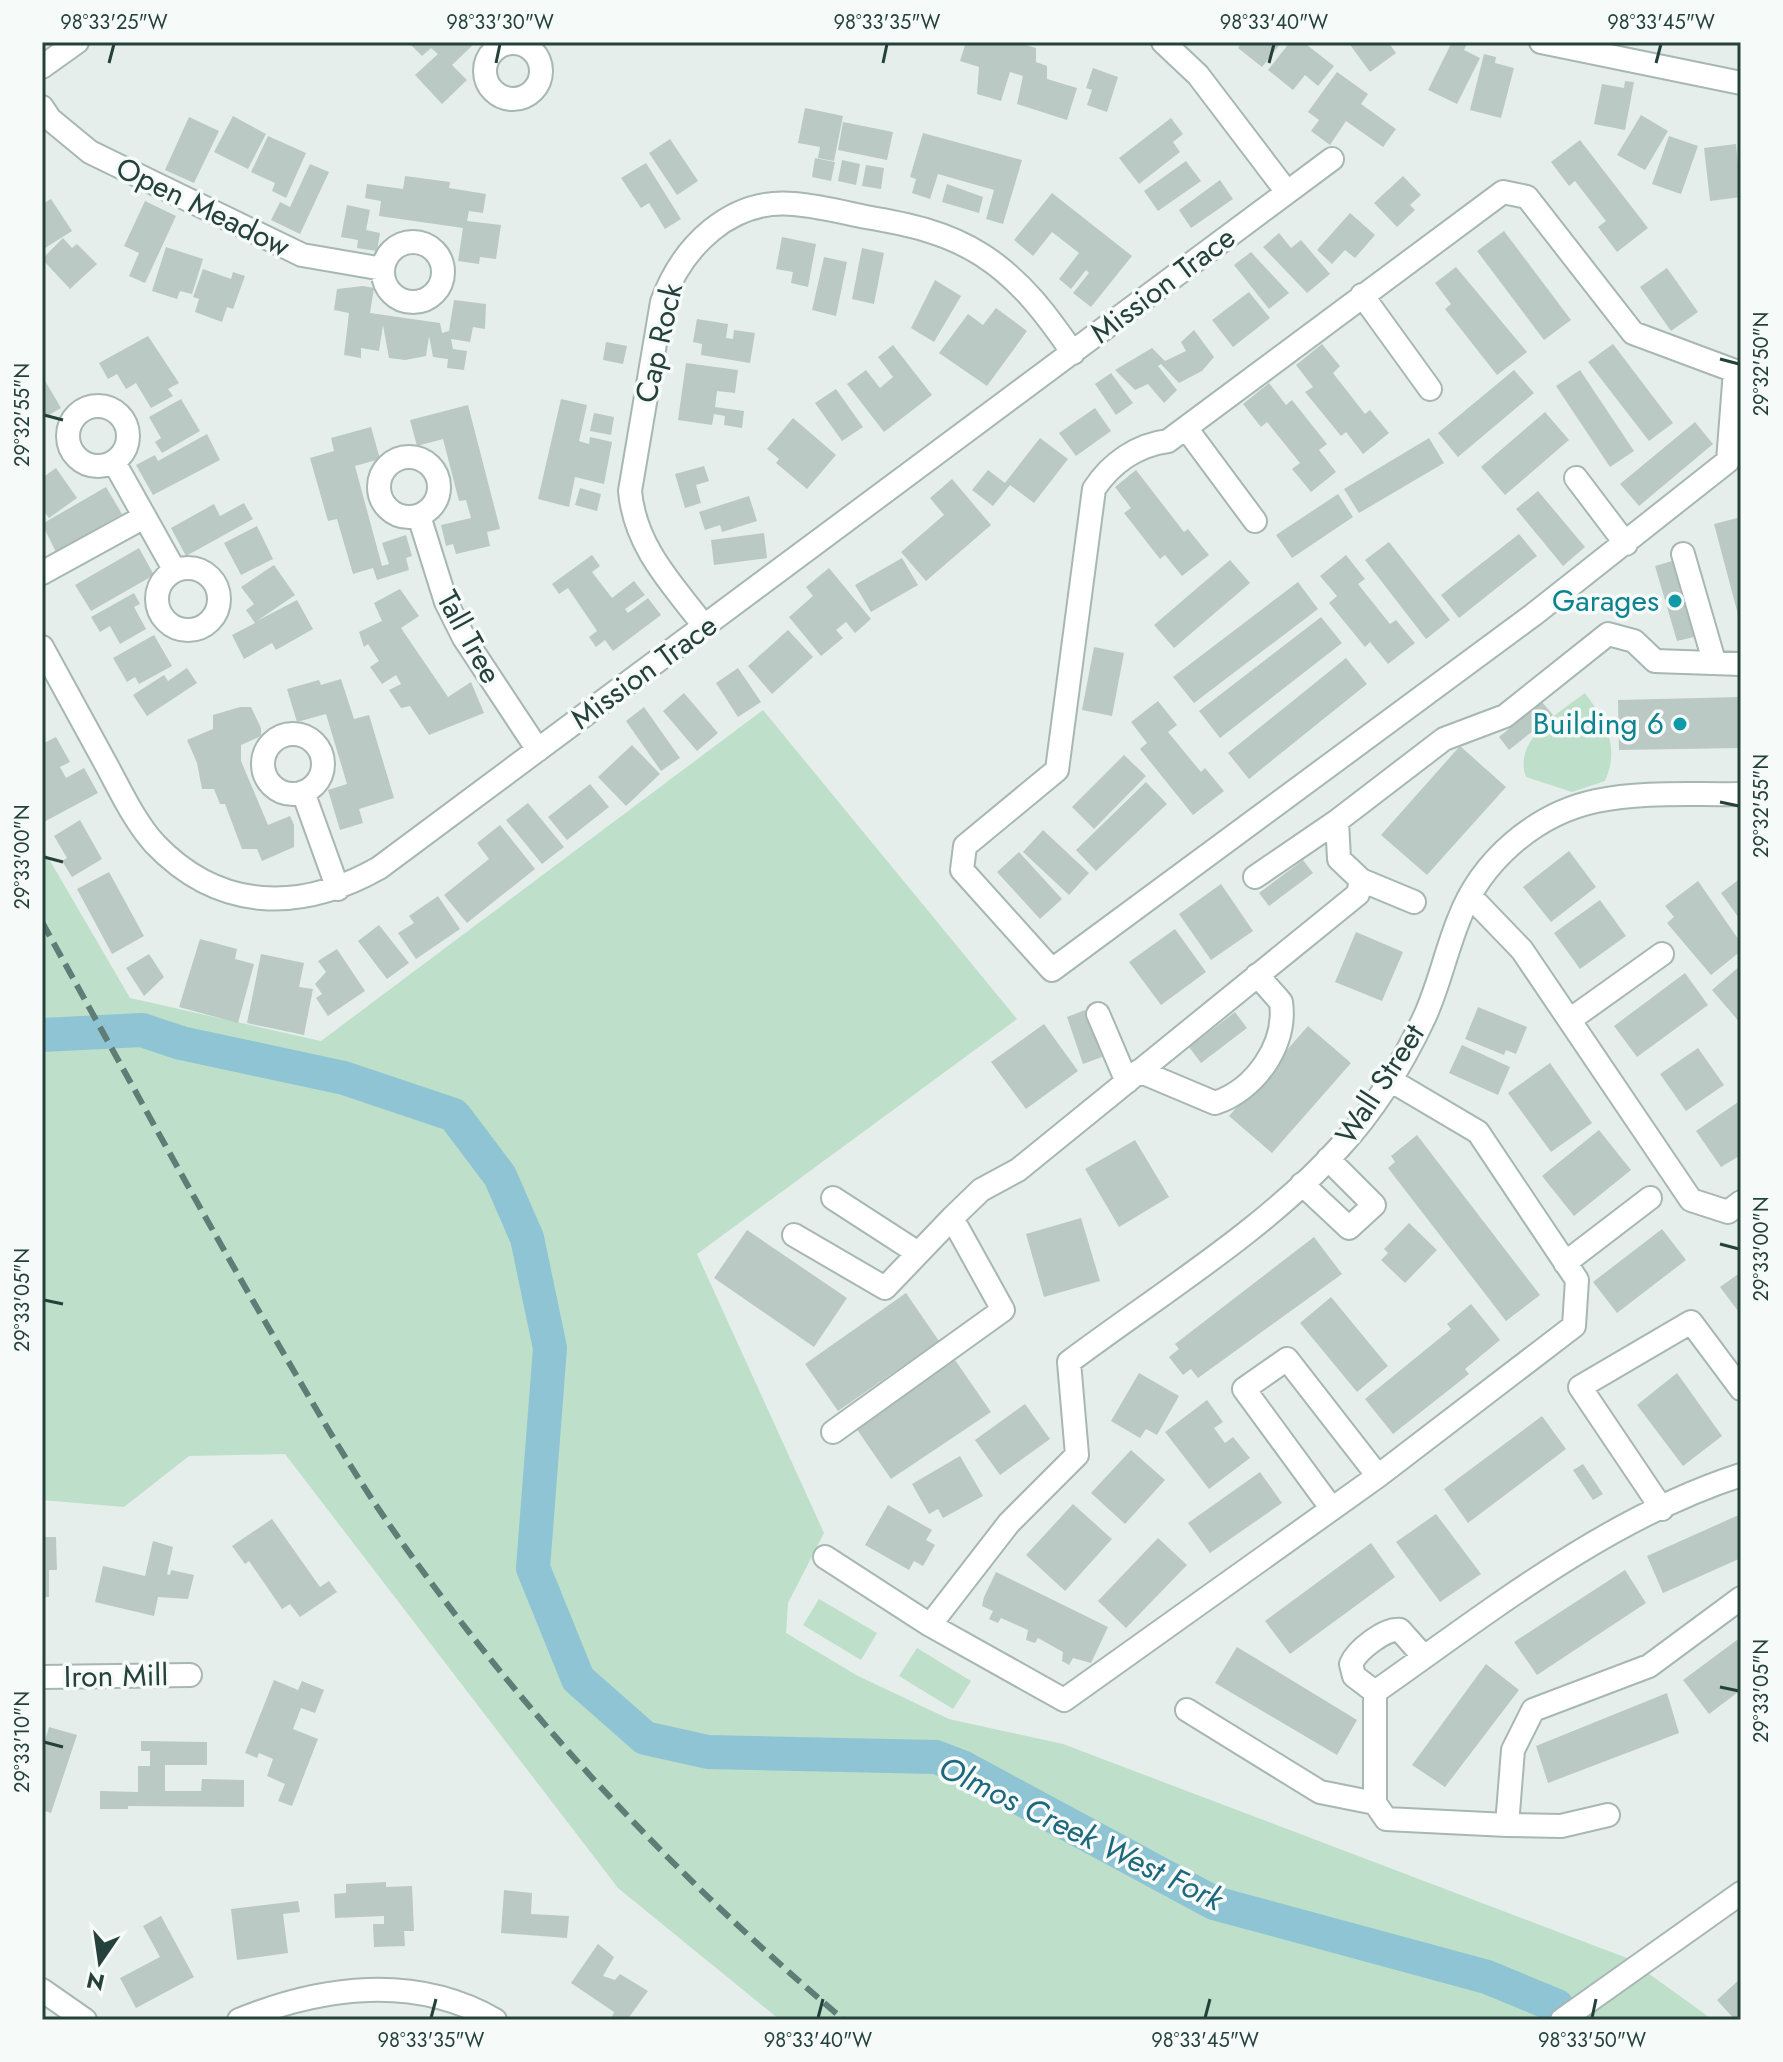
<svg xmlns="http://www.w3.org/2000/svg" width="1783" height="2062" font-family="Jost,sans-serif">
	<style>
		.green { fill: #bedfc9 }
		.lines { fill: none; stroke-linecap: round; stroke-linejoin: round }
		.river { stroke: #8ec4d3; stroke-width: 34 }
		.building { fill: #bac9c4 }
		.minor-casing { stroke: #a7b7b3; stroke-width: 26 }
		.minor { stroke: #fff; stroke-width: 22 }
		.rail { stroke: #5f7c76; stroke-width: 6; stroke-dasharray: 16 8; stroke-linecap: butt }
		.ticks { fill: none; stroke: #24413b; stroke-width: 3 }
		.culture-dot { fill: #0f9aa8; stroke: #f6faf8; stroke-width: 3 }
		.labels { text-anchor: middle; stroke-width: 7; stroke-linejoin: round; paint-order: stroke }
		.street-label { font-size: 30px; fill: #24413b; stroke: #f6faf8 }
		.culture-label { font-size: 30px; fill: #0d838f; stroke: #f6faf8; text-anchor: end }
		.water-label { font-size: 32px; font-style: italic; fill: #1d687d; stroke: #f6faf8 }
		.neatline { fill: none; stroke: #24413b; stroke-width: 3 }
		.ticks-label { font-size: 20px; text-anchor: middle; fill: #24413b }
	</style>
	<rect width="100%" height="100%" fill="#e5eeeb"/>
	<path class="green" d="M1585 693C1606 721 1620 747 1605 781L1572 792 1526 777C1512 740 1561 711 1585 693Z
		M763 710 1017 1019 697 1254 824 1533 788 1603 786 1633 858 1676 949 1719 1063 1744 1627 1958 1713 2020H780L618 1888 285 1454 189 1456 124 1507 42 1500V847L130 998 321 1041Z
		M819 1599 877 1633 861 1660 803 1625Z
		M917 1648 971 1681 953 1709 899 1676Z"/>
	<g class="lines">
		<path class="river" d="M42 1035 142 1030 181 1043 344 1078 454 1115 500 1176 527 1238 550 1348 533 1568 578 1679 645 1738 708 1752 936 1757 962 1767 1214 1903 1487 1977 1557 2006"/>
	</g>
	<path class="building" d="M408 42H476L452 65 467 80 442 104 415 75 438 54 431 48 422 56Z
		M966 42H1016L1036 48V62L1047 66V79L1077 88 1067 120 1017 104 1023 76 1010 72 1001 101 977 94 979 67 960 61Z
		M1242 42H1282L1262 67 1238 48Z
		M1290 42H1303L1334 66 1318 86 1305 75 1293 90 1268 70Z
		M1348 42H1388L1396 53 1370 72Z
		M1452 42 1467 44 1464 50 1480 58 1457 104 1428 90Z
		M1484 54 1496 57 1495 63 1514 68 1501 118 1470 110Z
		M1093 68 1118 77 1107 112 1087 105 1092 90 1086 88Z
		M1337 72 1368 94 1361 104 1396 129 1383 147 1346 121 1330 145 1311 131 1319 120 1308 112Z
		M1625 81 1634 82 1625 130 1594 124 1602 84 1624 88Z
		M805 108 843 116 834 161 818 158 820 147 798 143Z
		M1641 115 1668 131 1645 170 1617 155Z
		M233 116 266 134 248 169 214 152Z
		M189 117 219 131 194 183 165 170Z
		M1171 118 1183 134 1173 142 1180 152 1139 184 1119 158Z
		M843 122 893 132 887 160 838 150Z
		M923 133 1022 160 1003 224 986 219 994 190 938 174 930 199 912 193 916 179 910 177Z
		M268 136 306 153 286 198 272 191 275 183 251 172Z
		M1669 136 1698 146 1681 194 1652 184Z
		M670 139 698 181 677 195 649 153Z
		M1580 140 1648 228 1617 252 1598 227 1606 221 1575 181 1569 186 1551 162Z
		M1736 144 1741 197 1710 201 1704 148Z
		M815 158 835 162 831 181 812 177Z
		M842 160 860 164 856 185 838 181Z
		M1186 161 1201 181 1158 211 1144 191Z
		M646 163 681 219 665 229 649 203 641 208 621 178Z
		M310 164 329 172 300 234 271 220 280 202 290 207Z
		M866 165 884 168 881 189 862 186Z
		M405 176 450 182 449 188 486 194 483 213 469 211 467 221 501 225 496 259 480 257 479 264 458 261 463 228 379 216 381 201 365 198 367 184 403 189Z
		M1403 176 1421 195 1410 205 1415 210 1397 227 1374 203Z
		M1220 180 1233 199 1191 228 1179 210Z
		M947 184 983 197 979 213 942 202Z
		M1052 193 1132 256 1091 307 1073 293 1089 273 1086 270 1071 289 1059 279 1079 253 1052 232 1033 256 1014 240Z
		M51 199 72 231 42 250V204Z
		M145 201 176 216 145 283 129 276 139 253 124 246Z
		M347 205 370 210 366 230 380 233 377 251 357 248 358 240 341 237Z
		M1350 213 1375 235 1355 258 1345 250 1332 264 1317 250Z
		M1504 231 1571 320 1544 340 1477 251Z
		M1279 233 1291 248 1301 240 1330 274 1307 293 1263 247Z
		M782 237 816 244 808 287 791 283 793 272 776 269Z
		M63 238 72 248 77 244 97 264 70 289 42 259Z
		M166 247 203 259 192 294 180 291 177 299 152 291Z
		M862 248 884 253 874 304 852 299Z
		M1251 252 1289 293 1269 309 1234 265Z
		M824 257 847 262 836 316 812 310Z
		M1456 267 1527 352 1497 375 1445 309 1451 304 1435 283Z
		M1667 268 1698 312 1671 331 1640 287Z
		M203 269 231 279 233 272 245 276 233 309 227 307 222 322 195 312 199 299 193 297Z
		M935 280 961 296 934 342 911 328Z
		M363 286 374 288 370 313 440 323 442 333 449 331 454 300 486 304 485 329 473 327 470 342 451 339 453 349 467 351 464 370 447 368 448 359 433 357 429 336 426 356 405 360 389 358 383 325 379 351 361 348V358L344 355 349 313 334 310 337 289Z
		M1249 292 1270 318 1233 347 1212 320Z
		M996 308 1027 331 987 386 939 353 968 314 983 325Z
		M697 319 728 324 726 338 733 339 734 330 755 333 750 363 701 355 702 344 693 342Z
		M1194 330 1214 357 1202 371 1179 383 1161 364 1158 366 1177 390 1164 403 1148 384 1135 390 1115 370 1152 348 1165 361 1186 351 1181 342Z
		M148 336 179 383 168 389 173 396 151 408 136 383 126 389 117 374 108 379 99 363Z
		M606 342 627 346 623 364 603 360Z
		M1322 344 1340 366 1333 373 1365 414 1370 410 1389 433 1363 454 1346 432 1341 436 1305 392 1313 387 1296 365Z
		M1613 344 1673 423 1649 441 1588 362Z
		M893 345 932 395 884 432 847 384 866 370 880 388 893 377 878 357Z
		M686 363 738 370 735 393 717 391 715 407 744 411 742 428 724 425 725 416 714 414 712 425 678 420Z
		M1514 370 1534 393 1458 457 1438 433Z
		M1580 370 1634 451 1610 467 1556 386Z
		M1111 373 1133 403 1116 415 1095 384Z
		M44 379 61 408 42 419V380Z
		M1269 383 1286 405 1292 400 1327 444 1319 450 1336 472 1311 492 1292 469 1300 463 1267 422 1261 427 1243 404Z
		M836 389 863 427 842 441 815 403Z
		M181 399 200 431 162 453 155 442 161 438 149 417Z
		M561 399 587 405 579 441 589 444 590 437 612 442 604 484 575 477 569 507 538 499Z
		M468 405 500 529 487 532 490 546 456 554 453 544 446 546 441 525 471 518 466 500 459 501 443 439 417 446 410 420Z
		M1095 408 1111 431 1076 456 1059 433Z
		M1545 412 1569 440 1505 495 1481 467Z
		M594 413 614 417 611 435 590 431Z
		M793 418 836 455 807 489 776 463 779 459 767 449Z
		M1695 422 1713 444 1639 506 1620 484Z
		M371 427 380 459 355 466 382 566 389 564 382 543 406 535 412 556 406 558 409 570 377 580 373 568 353 574 337 519 328 521 310 458 334 451 331 438Z
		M207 434 220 460 153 495 136 465 155 455 158 461Z
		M1040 438 1068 459 1034 503 1010 485 993 506 972 490 988 470 1005 483Z
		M1429 438 1444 463 1359 513 1344 489Z
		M704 466 709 481 696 485 701 503 685 508 675 474Z
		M56 468 77 498 49 518 42 509V478Z
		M1136 470 1184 532 1188 529 1209 555 1182 576 1165 555 1160 559 1124 513 1131 508 1115 487Z
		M952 479 991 525 926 581 901 552 944 515 930 498Z
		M106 487 122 514 56 552 42 524Z
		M580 488 601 494 597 511 575 505Z
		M1538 491 1585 547 1563 566 1516 509Z
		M1338 494 1353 517 1292 558 1276 535Z
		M749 496 757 521 722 532 720 525 705 530 699 512Z
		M244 503 253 519 186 556 171 528 214 504 220 516Z
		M1741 517V622H1740L1714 524Z
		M257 526 273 559 241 575 224 543Z
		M764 533 767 558 714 565 711 540Z
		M1519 534 1537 556 1459 618 1441 595Z
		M1389 542 1450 620 1426 639 1365 560Z
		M139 548 154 575 91 611 75 585Z
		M592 555 600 566 592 572 612 598 634 581 645 595 625 609 628 613 648 598 661 615 613 651 605 640 596 647 589 637 597 631 568 588 559 594 552 584Z
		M1346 555 1365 579 1358 584 1390 624 1396 620 1415 643 1388 664 1370 642 1365 647 1329 603 1337 596 1320 576Z
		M902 558 918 585 871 612 855 585Z
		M1230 560 1250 583 1174 648 1154 625Z
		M1672 561 1694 637 1677 641 1655 566Z
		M274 565 295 595 257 621 297 600 313 629 276 650 272 643 244 659 232 635 255 623 246 610 254 604 241 587Z
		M829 568 871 619 855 633 846 622 836 630 843 638 821 656 789 617 813 596 806 587Z
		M1298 582 1318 609 1194 703 1173 677Z
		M400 589 419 616 401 628 448 697 471 682 484 713 429 735 410 706 401 708 389 690 401 684 396 675 382 684 370 667 379 661 368 644 364 647 359 632 382 621 374 603Z
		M134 593 140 604 134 607 146 629 120 644 110 626 100 632 91 617Z
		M1321 617 1342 643 1220 738 1199 711Z
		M788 630 813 657 772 694 748 666Z
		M154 635 172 666 139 684 135 677 127 682 113 658Z
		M1094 647 1124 653 1112 716 1082 710Z
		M1346 658 1367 684 1249 779 1228 753Z
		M187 668 197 683 147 716 133 695 164 675 168 681Z
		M738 668 761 702 738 717 716 683Z
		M341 679 354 719 369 715 394 798 359 809 363 823 340 830 328 790 347 784 326 714 297 722 287 689 319 680 321 685Z
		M684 693 718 733 697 751 663 711Z
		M1741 697V748L1619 750 1618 700Z
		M1158 701 1177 725 1168 732 1201 772 1205 768 1224 791 1193 815 1140 749 1147 743 1131 722Z
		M1542 702 1553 715 1509 750 1499 737Z
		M240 707H251L261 728V736L241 745V761L268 825 290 816 294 825V847L262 861 257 849H242L225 804H220L214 789H202L197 763 187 740 213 729V715Z
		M644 707 680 758 661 771 626 721Z
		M56 737 70 762 60 767 66 778 84 768 98 793 42 823V744Z
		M632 745 660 774 626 806 598 777Z
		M1460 746 1506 787 1427 875 1381 835Z
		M1124 755 1146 776 1094 829 1072 807Z
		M1146 782 1167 804 1096 871 1076 850Z
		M590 784 609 807 567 840 548 817Z
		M528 803 564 847 542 864 506 820Z
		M80 820 102 859 72 877 62 861 67 858 54 836Z
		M500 825 535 869 467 923 444 895 489 859 477 843Z
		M1043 830 1089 873 1069 895 1023 852Z
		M1569 851 1596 887 1551 922 1523 887Z
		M1019 852 1062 899 1040 919 997 872Z
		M1303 860 1313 873 1269 906 1259 893Z
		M109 872 144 936 112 954 77 889Z
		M1741 878V921L1721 893Z
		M1698 881 1741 943V951L1711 975 1667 923 1674 917 1665 906Z
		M1221 884 1253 931 1211 960 1179 914Z
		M438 896 460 929 416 959 398 933 414 923 409 916Z
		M1600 900 1626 936 1580 969 1554 933Z
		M379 925 409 963 387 979 358 941Z
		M1175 929 1206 972 1161 1005 1129 962Z
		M1356 932 1403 952 1382 1001 1335 982Z
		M200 939 237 949 235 959 254 964 238 1023 179 1007Z
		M337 949 365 991 328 1016 316 998 322 994 315 984 326 972 318 961Z
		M149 954 164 977 144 996 126 968Z
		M261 954 304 963 299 987 313 989 304 1035 247 1023Z
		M1741 965V1024L1712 990Z
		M1685 973 1708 1005 1637 1057 1614 1026Z
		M1478 1007 1527 1027 1516 1054 1506 1050 1504 1055 1465 1039Z
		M1085 1010 1102 1057 1083 1064 1067 1017Z
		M1235 1012 1247 1028 1201 1063 1189 1047Z
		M1044 1024 1078 1071 1026 1109 991 1062Z
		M1308 1026 1351 1063 1272 1153 1229 1116Z
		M1462 1045 1510 1067 1498 1095 1449 1073Z
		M1698 1048 1724 1085 1686 1111 1660 1074Z
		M1550 1063 1592 1123 1551 1152 1508 1093Z
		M1741 1100V1155L1721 1167 1696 1131Z
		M1599 1130 1631 1170 1574 1216 1542 1176Z
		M1417 1135 1540 1295 1506 1321 1388 1168 1395 1162 1391 1156Z
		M1135 1140 1169 1197 1119 1227 1085 1169Z
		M1081 1218 1100 1281 1044 1297 1026 1234Z
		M1409 1223 1437 1250 1405 1283 1381 1260 1388 1253 1384 1249Z
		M1662 1229 1686 1260 1617 1313 1593 1282Z
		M747 1230 847 1298 814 1347 714 1278Z
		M1314 1237 1342 1274 1198 1378 1191 1369 1183 1375 1169 1357 1179 1349 1175 1344Z
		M1741 1272V1315L1720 1287Z
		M906 1293 939 1341 838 1411 805 1364Z
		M1331 1297 1388 1366 1357 1392 1300 1323Z
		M1471 1304 1500 1340 1465 1369 1469 1374 1393 1434 1365 1399 1451 1329 1447 1324Z
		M955 1360 991 1412 891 1479 856 1428Z
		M1139 1373 1179 1396 1157 1435 1146 1429 1140 1438 1111 1421Z
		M1677 1373 1722 1436 1683 1466 1637 1405Z
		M1207 1400 1223 1422 1214 1428 1225 1443 1233 1437 1250 1458 1209 1489 1165 1432Z
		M1025 1404 1050 1439 1000 1475 975 1440Z
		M1542 1416 1566 1449 1468 1523 1444 1489Z
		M1131 1450 1165 1480 1125 1524 1091 1493Z
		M960 1456 983 1496 943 1518 938 1509 929 1514 912 1484Z
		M1583 1464 1603 1494 1593 1500 1573 1470Z
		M1260 1472 1282 1503 1210 1553 1188 1523Z
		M1073 1504 1112 1539 1065 1591 1026 1555Z
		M888 1505 932 1530 926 1540 935 1545 923 1566 914 1561 909 1570 865 1545Z
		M1436 1514 1481 1574 1440 1602 1396 1542Z
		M1741 1514V1558L1663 1593 1647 1556Z
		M272 1519 320 1587 329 1581 337 1592 300 1617 290 1604 282 1609 249 1561 245 1564 232 1546Z
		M42 1537H56L57 1570H49V1597H42Z
		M1158 1538 1187 1565 1126 1628 1098 1601Z
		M153 1541 173 1547 167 1574 170 1575 171 1570 194 1575 188 1599 158 1597 154 1616 95 1602 103 1566 145 1576Z
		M1371 1543 1395 1577 1290 1654 1265 1621Z
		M1625 1570 1646 1603 1537 1675 1514 1642Z
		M996 1572 1108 1627 1091 1663 1073 1658 1069 1665 1062 1661 1063 1652 1038 1638 1035 1643 1026 1640 1028 1630 1001 1618 998 1623 989 1619 993 1611 982 1606 984 1597Z
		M1741 1637V1690L1709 1714 1683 1680Z
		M1237 1647 1357 1720 1337 1755 1215 1683Z
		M1486 1664 1519 1690 1445 1787 1412 1765Z
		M274 1680 298 1690 302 1681 324 1690 315 1713 301 1708 293 1729 318 1739 292 1806 278 1801 285 1784 267 1776 273 1759 259 1753 257 1758 245 1753Z
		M1667 1693 1679 1733 1548 1783 1536 1746Z
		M49 1727 77 1735 51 1813 42 1810V1751Z
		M141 1741 207 1742V1765H165V1791H201L202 1779 244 1780V1807L128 1806V1809H100V1791L138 1792V1766H150V1751H141Z
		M386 1882V1887L412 1886 414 1931H404L405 1946 374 1947 373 1924H384V1916L335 1918 334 1894 346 1893V1884Z
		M504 1890 532 1893 531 1914 569 1916 567 1938 501 1933Z
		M298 1901 300 1912 283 1914 288 1953 237 1960 231 1909Z
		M161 1916 194 1977 136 2008 120 1978 160 1957 143 1926Z
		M598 1944 614 1957 603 1976 615 1980 620 1974 648 1991 627 2020H611L614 2012 571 1983Z
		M1739 1980 1741 2020H1735L1717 2000Z"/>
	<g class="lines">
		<g class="minor-casing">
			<path id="minor" d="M1163 42 1198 75 1287 192
				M1541 42 1741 83
				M485 71a28 28 0 1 1 56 0a28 28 0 1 1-56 0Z
				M42 67 77 42
				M42 107 50 119 90 152 302 255 383 269
				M1503 192 1527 197 1633 333 1735 371 1728 461 1533 615 1052 970 962 870 965 846 1057 770 1094 489C1111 463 1137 445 1168 441Z
				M383 272a30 30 0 1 1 60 0a30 30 0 1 1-60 0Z
				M1362 295 1430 389
				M68 436a30 30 0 1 1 60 0a30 30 0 1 1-60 0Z
				M1186 428 1255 521
				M379 487a30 30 0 1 1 60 0a30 30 0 1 1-60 0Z
				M114 462 175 571
				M1576 478 1626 544
				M419 516 446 602 464 638 538 750
				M1683 554 1714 661
				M157 599a31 31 0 1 1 62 0a31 31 0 1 1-62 0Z
				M42 573 144 517
				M705 627C672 584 635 547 630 491L662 302C682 247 730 198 794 204 818 206 842 212 866 217 907 224 946 232 982 255 1021 280 1047 315 1073 353
				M42 647C64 687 85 726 107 766 121 792 135 822 155 844 220 912 301 912 379 868L1332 159
				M263 764a30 30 0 1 1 60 0a30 30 0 1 1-60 0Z
				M303 792 338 889
				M1337 821 1339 859 1361 880 1414 902
				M1255 877 1337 821 1444 739 1505 716 1608 634 1634 641 1655 661 1741 664
				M1470 896 1522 950 1691 1200 1728 1212 1741 1202
				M1098 1014 1127 1082
				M1571 1019 1662 954
				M1139 1071 1215 1103C1255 1090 1287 1045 1281 1002L1257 975
				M1390 1080 1478 1132 1577 1280 1574 1326 1378 1476 1064 1700 930 1625 1009 1523 1077 1455 1069 1362C1157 1296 1266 1229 1339 1148 1375 1109 1403 1063 1425 1016 1439 985 1446 951 1459 919 1481 861 1535 814 1596 801 1643 791 1693 795 1741 794
				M1302 1184 1349 1228 1374 1205 1328 1159
				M833 1198 918 1253
				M794 1235 885 1288 952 1218
				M1565 1263 1650 1198
				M833 1432 1003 1310 952 1218 981 1190 1018 1170 1358 894 1361 880
				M1332 1509 1244 1389 1287 1359 1378 1476
				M1662 1509 1580 1387 1691 1322 1741 1389
				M825 1557 930 1625
				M42 1677 190 1675
				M1375 1692V1803L1386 1819 1507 1825 1513 1750 1533 1710 1649 1666 1741 1598
				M1375 1692C1489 1612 1607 1518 1741 1475
				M1375 1692 1354 1676 1351 1664C1357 1650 1385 1628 1400 1630L1424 1657
				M1187 1710 1320 1792 1375 1803
				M1507 1825 1561 1826 1608 1815
				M42 1990 85 2020
				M239 2020C322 1986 415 1974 495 2020
				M1562 2020 1741 1893"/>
		</g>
		<use href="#minor" class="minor"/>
		<path class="rail" d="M42 922C114 1052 185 1183 260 1313 303 1386 344 1460 393 1530 522 1713 673 1875 844 2020"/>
	</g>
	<path class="ticks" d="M109 63 114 44M496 63 500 44M883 63 887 44M1269 63 1274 44M1656 63 1661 44M1720 359 1739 364M44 415 63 420M1720 802 1739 806M44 857 63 862M1720 1244 1739 1249M44 1300 63 1304M1720 1687 1739 1691M44 1742 63 1747M431 2018 436 1999M818 2018 823 1999M1205 2018 1210 1999M1592 2018 1596 1999"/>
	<g class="culture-dot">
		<circle cx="1675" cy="601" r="8"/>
		<circle cx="1680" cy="724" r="8"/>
	</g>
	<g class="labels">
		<g class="street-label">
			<text transform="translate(203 207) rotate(26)" y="10">Open Meadow</text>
			<text transform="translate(1163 285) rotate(-37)" y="10">Mission Trace</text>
			<text transform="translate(659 343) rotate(-77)" y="10">Cap Rock</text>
			<text transform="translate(469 637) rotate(61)" y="10">Tall Tree</text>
			<text transform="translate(644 672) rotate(-36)" y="10">Mission Trace</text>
			<text transform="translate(1380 1084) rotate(-57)" y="10">Wall Street</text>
			<text transform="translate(116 1676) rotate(-1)" y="10">Iron Mill</text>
		</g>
		<g class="culture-label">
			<text x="1659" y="611">Garages</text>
			<text x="1664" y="734">Building 6</text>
		</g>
		<g class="water-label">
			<text transform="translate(1081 1833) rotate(26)" y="11">Olmos Creek West Fork</text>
		</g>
	</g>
	<rect width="1783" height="2062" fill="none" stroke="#f6faf8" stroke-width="88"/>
	<g transform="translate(100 1962) rotate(193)" stroke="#f6faf8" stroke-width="6" paint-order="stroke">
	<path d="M0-6L14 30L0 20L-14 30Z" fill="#24413b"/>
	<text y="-12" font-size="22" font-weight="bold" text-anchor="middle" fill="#24413b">N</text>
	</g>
	<rect x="44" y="44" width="1695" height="1974" class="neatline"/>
	<g class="ticks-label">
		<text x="114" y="29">98°33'25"W</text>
		<text x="500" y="29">98°33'30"W</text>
		<text x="887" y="29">98°33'35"W</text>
		<text x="1274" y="29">98°33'40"W</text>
		<text x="1661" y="29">98°33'45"W</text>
		<text transform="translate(1761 364) rotate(-90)" y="7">29°32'50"N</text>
		<text transform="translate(22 415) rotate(-90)" y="7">29°32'55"N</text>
		<text transform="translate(1761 806) rotate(-90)" y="7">29°32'55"N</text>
		<text transform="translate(22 857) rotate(-90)" y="7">29°33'00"N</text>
		<text transform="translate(1761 1249) rotate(-90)" y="7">29°33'00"N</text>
		<text transform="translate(22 1300) rotate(-90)" y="7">29°33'05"N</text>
		<text transform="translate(1761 1691) rotate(-90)" y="7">29°33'05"N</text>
		<text transform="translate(22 1742) rotate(-90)" y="7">29°33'10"N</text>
		<text x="431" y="2047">98°33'35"W</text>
		<text x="818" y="2047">98°33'40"W</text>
		<text x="1205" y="2047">98°33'45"W</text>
		<text x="1592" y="2047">98°33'50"W</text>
	</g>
</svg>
